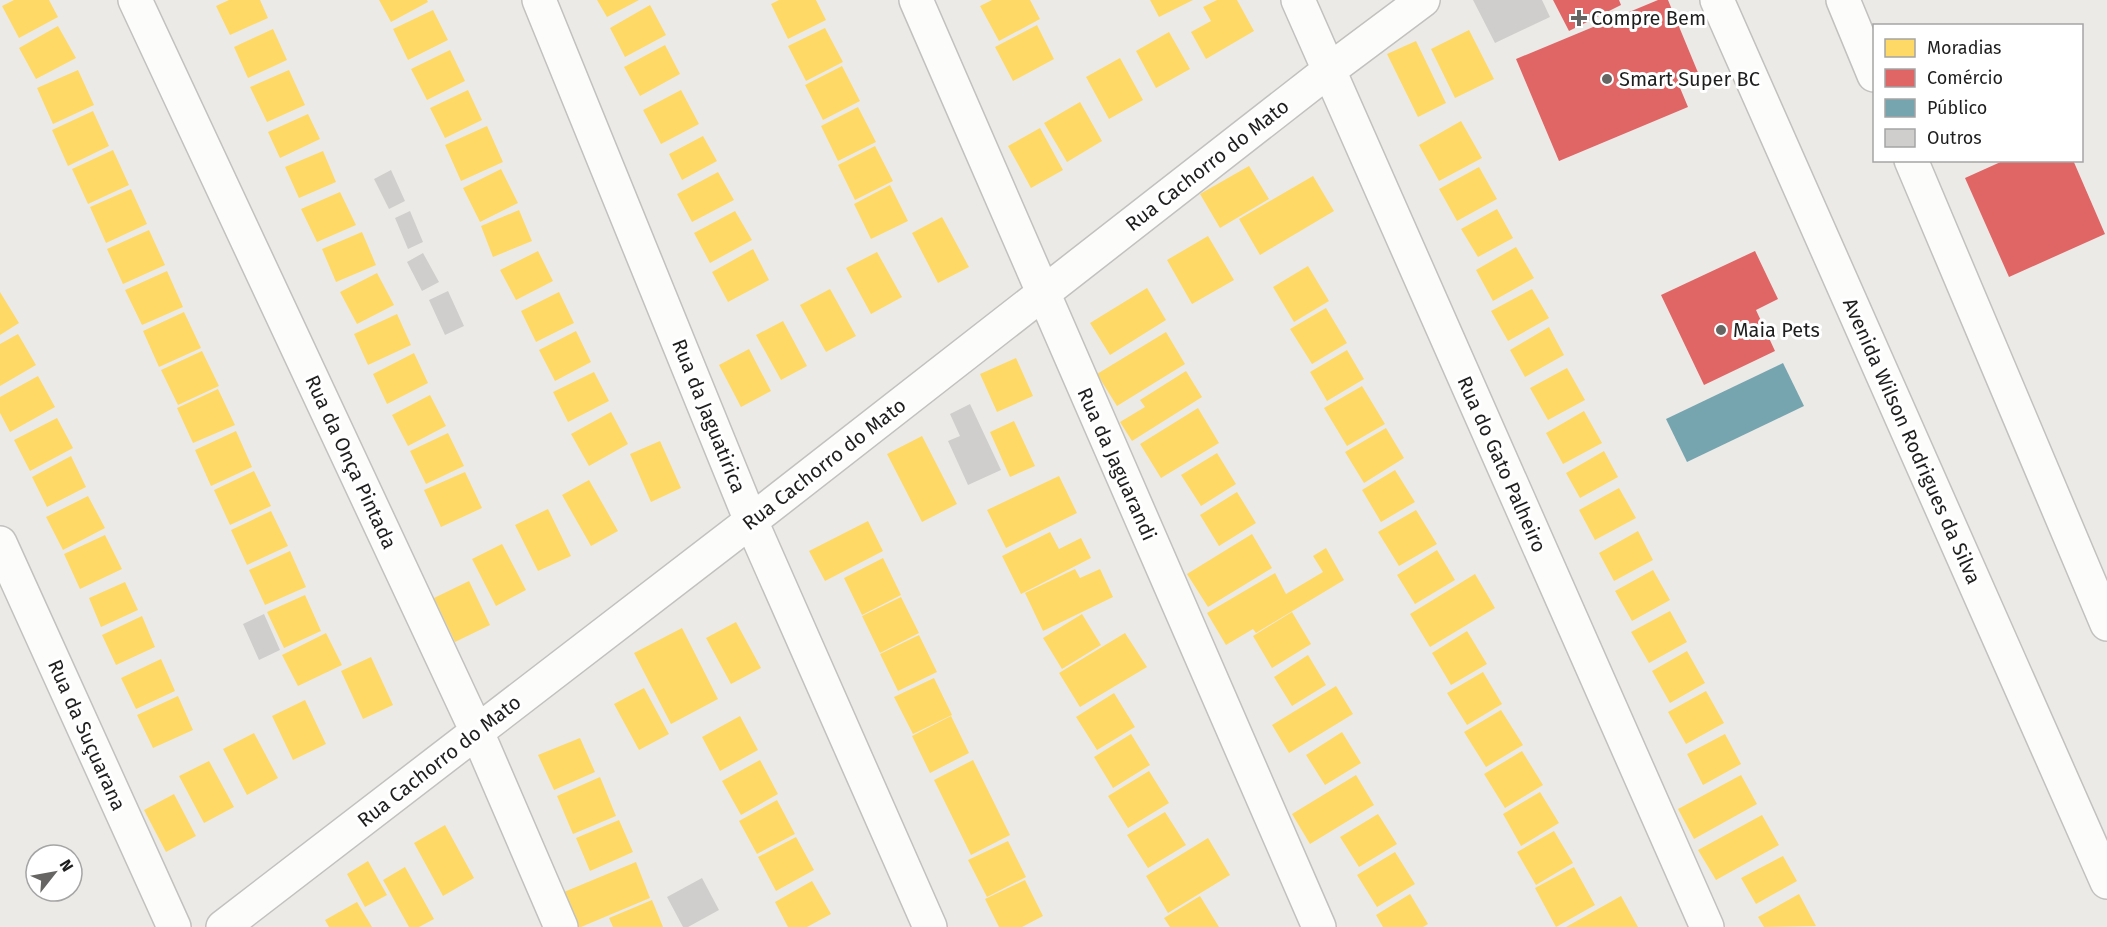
<svg xmlns="http://www.w3.org/2000/svg" width="2107" height="927" font-family="'Fira Sans',sans-serif">
	<style>
		.homes { fill: #ffd966 }
		.shops { fill: #e06666 }
		.public { fill: #76a5af }
		.building { fill: #d0cecc }
		.lines { fill: none; stroke-linecap: round; stroke-linejoin: round }
		.street-casing { stroke: #c2c1bf; stroke-width: 36 }
		.street { stroke: #fcfcfb; stroke-width: 33 }
		.poi-dot { fill: #666564; stroke: #fff; stroke-width: 2 }
		.labels { text-anchor: middle; stroke-width: 6; stroke-linejoin: round; paint-order: stroke }
		.poi-label { font-size: 20px; fill: #1e1e1e; stroke: #fff; text-anchor: start }
		.street-label { font-size: 20px; fill: #1e1e1e; stroke: #fff }
	</style>
	<rect width="100%" height="100%" fill="#eceae7"/>
	<path class="homes" d="M14 0H49L58 17 19 38 2 6Z
		M229 0H260L268 18 230 35 216 6Z
		M379 0H427L428 2 391 22Z
		M597 0H639L607 17Z
		M779 0H816L826 20 788 39 771 4Z
		M992 0H1030L1040 19 999 41 980 6Z
		M1150 0H1193L1159 17Z
		M1217 0H1237L1254 31 1206 59 1191 32 1211 21 1203 7Z
		M650 5 666 35 625 57 610 28Z
		M433 10 448 40 408 60 393 29Z
		M1037 25 1054 59 1013 81 995 47Z
		M58 26 76 58 36 79 19 48Z
		M825 28 843 62 806 81 788 46Z
		M273 29 287 60 248 78 234 47Z
		M1469 30 1494 79 1455 98 1431 49Z
		M1169 32 1190 69 1156 88 1136 51Z
		M1416 41 1446 103 1418 117 1387 54Z
		M665 45 680 74 640 96 624 67Z
		M450 50 465 81 427 100 411 69Z
		M1120 58 1143 100 1109 119 1086 77Z
		M842 66 860 101 823 120 805 85Z
		M78 70 94 105 53 124 37 88Z
		M289 70 305 105 267 122 250 87Z
		M468 90 482 120 445 138 430 108Z
		M681 90 699 124 661 144 643 110Z
		M1080 102 1102 141 1067 162 1044 123Z
		M858 107 876 142 838 161 821 126Z
		M93 111 109 146 68 166 52 130Z
		M308 114 320 139 280 158 268 132Z
		M1461 121 1482 158 1439 181 1419 145Z
		M487 126 503 162 461 181 445 145Z
		M1040 128 1063 170 1031 188 1008 146Z
		M703 136 717 161 682 180 669 154Z
		M875 146 893 181 855 200 838 165Z
		M113 150 129 185 88 204 72 169Z
		M323 151 336 182 299 198 285 167Z
		M1249 166 1269 199 1220 228 1200 194Z
		M1479 167 1497 199 1457 221 1439 189Z
		M501 169 518 203 480 222 463 188Z
		M718 172 734 200 692 222 677 194Z
		M1313 176 1334 211 1260 255 1239 219Z
		M890 185 908 221 871 239 854 204Z
		M131 189 147 224 106 243 90 207Z
		M340 192 356 225 317 242 301 209Z
		M1497 209 1513 238 1478 257 1461 229Z
		M519 210 532 241 493 257 481 226Z
		M735 211 752 240 710 263 694 233Z
		M942 217 969 267 938 283 912 233Z
		M149 230 165 265 123 284 107 249Z
		M362 232 376 265 336 282 322 249Z
		M1208 236 1234 280 1192 304 1167 260Z
		M1516 247 1534 278 1493 301 1476 270Z
		M753 249 769 280 728 302 712 272Z
		M538 251 553 281 516 300 500 270Z
		M877 252 902 297 871 314 846 268Z
		M1308 266 1329 301 1294 322 1273 287Z
		M167 271 183 307 142 325 125 290Z
		M377 273 394 305 357 324 340 292Z
		M1147 288 1166 320 1110 355 1090 323Z
		M830 289 856 336 826 352 800 305Z
		M1532 289 1549 318 1508 341 1491 311Z
		M0 292 19 323 0 335Z
		M559 292 574 323 536 342 521 311Z
		M1326 308 1347 343 1312 364 1290 329Z
		M184 312 201 348 159 367 143 331Z
		M397 314 411 345 368 365 354 334Z
		M783 321 807 366 781 380 756 335Z
		M1549 327 1564 355 1525 377 1510 350Z
		M576 331 591 362 555 381 539 350Z
		M1166 332 1185 364 1117 406 1097 374Z
		M18 334 36 365 0 386V344Z
		M749 349 771 391 741 407 719 365Z
		M1347 350 1364 379 1327 401 1310 372Z
		M202 351 219 386 178 405 161 370Z
		M414 353 428 383 387 404 373 374Z
		M1016 358 1033 396 997 412 980 374Z
		M1567 368 1585 400 1548 420 1530 388Z
		M1186 371 1202 397 1132 441 1120 422 1145 407 1140 400Z
		M594 372 609 401 568 422 553 392Z
		M38 376 55 407 10 432 0 413V397Z
		M1362 386 1385 424 1347 446 1324 408Z
		M218 389 235 425 193 443 177 408Z
		M430 395 446 426 408 446 392 415Z
		M1198 408 1219 443 1161 478 1140 444Z
		M1584 411 1602 443 1563 464 1546 433Z
		M611 412 628 444 589 466 571 434Z
		M57 418 73 448 30 471 14 440Z
		M1014 421 1035 466 1010 477 990 432Z
		M1386 428 1404 458 1364 483 1345 452Z
		M236 431 252 467 211 486 195 450Z
		M448 433 464 466 426 484 410 451Z
		M922 436 957 504 922 522 887 454Z
		M660 441 681 488 651 502 630 454Z
		M1604 451 1618 477 1580 498 1566 473Z
		M1217 453 1236 484 1201 506 1181 475Z
		M71 456 86 487 47 507 32 477Z
		M1395 470 1415 502 1381 522 1362 490Z
		M254 471 271 506 230 525 214 490Z
		M465 472 482 508 441 527 424 490Z
		M1059 476 1077 513 1006 548 987 510Z
		M589 480 618 531 591 546 562 495Z
		M1619 488 1636 518 1595 540 1579 510Z
		M1237 492 1256 523 1219 546 1200 515Z
		M88 496 105 528 63 550 46 517Z
		M548 509 571 556 538 571 515 525Z
		M1416 510 1437 544 1399 566 1378 532Z
		M271 511 288 546 247 565 231 530Z
		M868 521 883 551 825 581 809 551Z
		M1638 531 1653 560 1614 581 1599 553Z
		M1050 532 1059 549 1081 538 1091 558 1021 594 1002 556Z
		M1252 534 1272 568 1208 607 1187 574Z
		M105 535 122 569 80 589 64 554Z
		M502 544 526 590 496 606 472 559Z
		M1326 548 1344 580 1256 633 1253 629 1226 645 1207 613 1275 573 1286 594 1323 572 1313 556Z
		M1437 550 1455 580 1415 604 1397 575Z
		M290 551 306 587 265 605 249 570Z
		M883 558 901 595 862 615 844 578Z
		M1075 569 1080 578 1100 569 1113 597 1043 631 1025 593Z
		M1653 570 1670 600 1632 621 1615 591Z
		M1475 574 1495 608 1430 647 1410 614Z
		M469 581 490 625 455 642 434 598Z
		M125 582 138 610 101 627 89 598Z
		M305 595 321 631 284 648 267 612Z
		M901 597 919 633 880 653 862 616Z
		M1670 611 1687 642 1649 663 1631 632Z
		M1292 612 1311 644 1272 668 1253 636Z
		M1082 614 1101 645 1062 669 1043 638Z
		M142 616 155 647 116 665 102 635Z
		M736 622 761 668 731 684 706 638Z
		M682 628 718 699 671 724 634 653Z
		M1467 631 1487 664 1451 685 1432 653Z
		M326 633 342 665 298 686 282 655Z
		M1125 633 1147 667 1080 707 1059 673Z
		M919 635 937 672 898 691 880 654Z
		M1687 651 1705 683 1670 703 1652 671Z
		M1308 655 1326 685 1292 706 1274 677Z
		M371 657 393 705 363 719 341 671Z
		M161 659 175 691 136 709 121 678Z
		M1483 672 1502 704 1467 725 1447 693Z
		M934 678 952 715 913 734 894 697Z
		M1336 686 1353 714 1289 753 1272 725Z
		M644 688 669 734 639 750 614 704Z
		M1706 691 1724 723 1686 744 1668 712Z
		M1114 693 1135 727 1097 750 1076 717Z
		M178 696 193 730 153 748 137 715Z
		M305 700 326 744 293 760 272 716Z
		M1501 710 1523 745 1486 767 1464 732Z
		M740 716 758 750 720 771 702 737Z
		M951 716 969 753 930 773 912 736Z
		M1342 732 1361 763 1325 785 1306 755Z
		M254 733 278 778 247 795 223 749Z
		M1131 734 1150 765 1113 788 1094 757Z
		M1725 734 1741 764 1703 785 1687 754Z
		M580 738 595 772 554 790 538 755Z
		M1522 751 1543 785 1505 808 1484 774Z
		M760 760 778 794 741 815 722 781Z
		M973 760 1010 835 971 855 934 780Z
		M209 761 234 807 204 823 179 776Z
		M1149 771 1169 803 1128 828 1108 796Z
		M1356 775 1374 805 1310 844 1292 814Z
		M1741 775 1757 804 1694 839 1678 809Z
		M600 777 616 816 573 834 557 796Z
		M1540 792 1559 823 1521 846 1503 814Z
		M174 794 196 836 166 852 144 810Z
		M777 800 795 834 757 854 739 821Z
		M1165 812 1186 845 1148 868 1127 835Z
		M1378 814 1397 844 1359 867 1340 837Z
		M1762 815 1779 845 1716 880 1698 850Z
		M619 820 633 852 590 871 576 838Z
		M445 825 474 878 443 896 414 843Z
		M1554 831 1573 863 1536 885 1517 852Z
		M796 837 814 870 776 891 758 857Z
		M1208 838 1230 875 1168 913 1146 876Z
		M1008 841 1026 877 987 897 968 860Z
		M1395 852 1415 884 1377 907 1357 875Z
		M1783 856 1797 881 1756 904 1741 878Z
		M368 861 387 895 365 907 347 874Z
		M636 862 650 898 581 927H565L552 897Z
		M405 867 434 919 419 927H409L383 880Z
		M1574 867 1595 905 1556 927 1535 888Z
		M1025 880 1043 916 1022 927H999L985 899Z
		M812 881 831 914 807 927H788L775 902Z
		M1410 894 1428 924 1423 927H1383L1376 915Z
		M1799 894 1816 926 1764 927 1758 917Z
		M1200 896 1219 927H1170L1164 918Z
		M1621 896 1638 927H1566Z
		M652 900 663 927H613L609 918Z
		M357 902 372 927H329L325 920Z"/>
	<path class="shops" d="M1553 0H1619L1621 5 1569 31Z
		M1658 0H1668L1699 75 1678 83 1688 107 1559 161 1516 59Z
		M2005 160H2073L2105 234 2009 277 1965 178Z
		M1755 251 1778 299 1756 310 1775 351 1704 385 1661 295Z"/>
	<path class="public" d="M1783 363 1804 406 1687 462 1666 419Z"/>
	<path class="building" d="M1473 0H1542L1550 17 1495 43Z
		M391 170 405 201 389 209 374 179Z
		M410 211 423 242 408 249 395 218Z
		M423 253 439 282 422 291 407 262Z
		M448 291 464 326 445 335 429 300Z
		M970 404 1001 470 968 485 948 441 960 436 950 414Z
		M264 614 280 650 259 660 243 624Z
		M702 878 719 910 688 927H683L667 897Z"/>
	<g class="lines">
		<g class="street-casing">
			<path id="street" d="M135 0 477 732 561 927
				M539 0 751 521 930 927
				M916 0 1319 927
				M1298 0 1707 927
				M1717 0 2107 882
				M1843 0 1874 75
				M1911 160 2107 624
				M0 543 174 927
				M223 927 751 521 1328 71 1423 0"/>
		</g>
		<use href="#street" class="street"/>
	</g>
	<g class="poi-dot">
		<path d="M1576 9h6v6h6v6h-6v6h-6v-6h-6v-6h6z"/>
		<circle cx="1607" cy="79" r="6"/>
		<circle cx="1721" cy="330" r="6"/>
	</g>
	<g class="labels">
		<g class="poi-label">
			<text x="1591" y="25">Compre Bem</text>
			<text x="1619" y="86">Smart Super BC</text>
			<text x="1733" y="337">Maia Pets</text>
		</g>
		<g class="street-label">
			<text transform="translate(1207 165) rotate(-38)" y="7">Rua Cachorro do Mato</text>
			<text transform="translate(709 416) rotate(68)" y="7">Rua da Jaguatirica</text>
			<text transform="translate(1912 441) rotate(66)" y="7">Avenida Wilson Rodrigues da Silva</text>
			<text transform="translate(351 462) rotate(65)" y="7">Rua da Onça Pintada</text>
			<text transform="translate(824 464) rotate(-38)" y="7">Rua Cachorro do Mato</text>
			<text transform="translate(1117 464) rotate(66)" y="7">Rua da Jaguarandi</text>
			<text transform="translate(1502 464) rotate(66)" y="7">Rua do Gato Palheiro</text>
			<text transform="translate(87 735) rotate(66)" y="7">Rua da Suçuarana</text>
			<text transform="translate(439 761) rotate(-38)" y="7">Rua Cachorro do Mato</text>
		</g>
	</g>
	<rect x="1873" y="24" width="210" height="138" fill="#ffffff" stroke="#a5a5a5" stroke-width="1.5"/>
	<rect x="1885" y="39" width="30" height="18" fill="#ffd966" stroke="#a5a5a5" stroke-width="1.5"/>
	<text x="1927" y="54" font-size="18" fill="#1e1e1e">Moradias</text>
	<rect x="1885" y="69" width="30" height="18" fill="#e06666" stroke="#a5a5a5" stroke-width="1.5"/>
	<text x="1927" y="84" font-size="18" fill="#1e1e1e">Comércio</text>
	<rect x="1885" y="99" width="30" height="18" fill="#76a5af" stroke="#a5a5a5" stroke-width="1.5"/>
	<text x="1927" y="114" font-size="18" fill="#1e1e1e">Público</text>
	<rect x="1885" y="129" width="30" height="18" fill="#d0cecc" stroke="#a5a5a5" stroke-width="1.5"/>
	<text x="1927" y="144" font-size="18" fill="#1e1e1e">Outros</text>
	<g transform="translate(54 873) rotate(59)"><circle r="28" fill="#ffffff" stroke="#a5a5a5" stroke-width="1.5"/>
	<path d="M0-4.5L10 22L0 15L-10 22Z" fill="#666564"/>
	<text y="-9" font-size="16" font-weight="bold" text-anchor="middle" fill="#1e1e1e">N</text>
	</g>
</svg>
